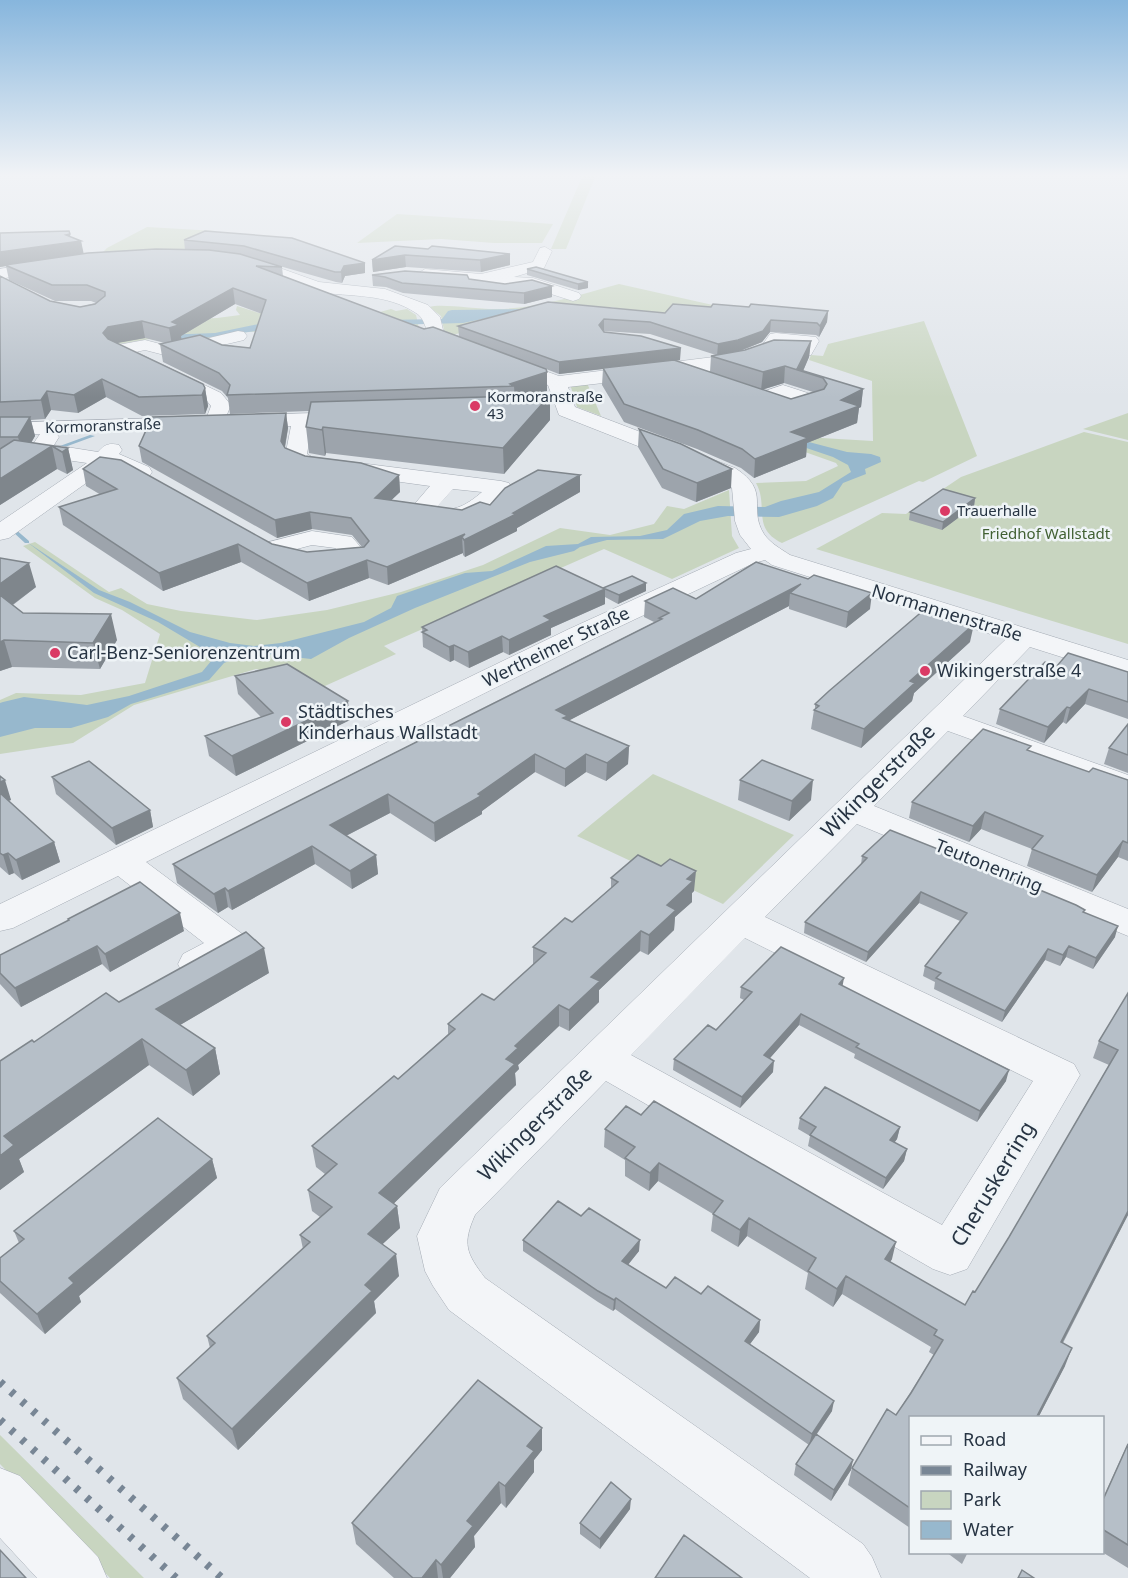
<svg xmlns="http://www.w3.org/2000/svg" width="1128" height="1578" font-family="'Noto Sans',sans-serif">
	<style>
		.green { fill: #c8d5c0 }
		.water { fill: #97b8cd }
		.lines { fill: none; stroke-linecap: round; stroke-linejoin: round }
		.stream { fill: #97b8cd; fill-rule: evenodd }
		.minor-casing { stroke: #a5acb5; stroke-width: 1 }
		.minor { fill: #f3f5f8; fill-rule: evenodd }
		.rail { stroke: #788695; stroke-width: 8; stroke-dasharray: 4.5 10; stroke-linecap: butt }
		.wall { fill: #9da4ac; fill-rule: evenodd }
		.shaded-wall { fill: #7f868c }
		.building { fill: #b6bfc8; stroke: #7f868c; stroke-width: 1.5 }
		.poi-dot { fill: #da3a65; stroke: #eff4f7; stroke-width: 2 }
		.labels { text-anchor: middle; stroke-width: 5; stroke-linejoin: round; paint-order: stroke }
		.far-poi-label { font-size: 15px; fill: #273443; stroke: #eff4f7; text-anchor: start }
		.far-street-label { font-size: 15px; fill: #273443; stroke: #eff4f7 }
		.far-park-label { font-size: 15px; fill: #416033; stroke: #eff4f7 }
		.street-label { font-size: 18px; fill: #273443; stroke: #eff4f7 }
		.poi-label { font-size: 18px; fill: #273443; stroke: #eff4f7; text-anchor: start }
		.near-street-label { font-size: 21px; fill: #273443; stroke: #eff4f7 }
	</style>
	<rect width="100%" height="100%" fill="#e0e5ea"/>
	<path class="green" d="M582 177H595L566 249H551Z
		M397 214 553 224 542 243H494L441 239 357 243Z
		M147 227 216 231 188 247 201 250 100 255 107 248Z
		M619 284 744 312 663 325 625 321 631 313 613 307H594L497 323 449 336 444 330 441 316 429 307C442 303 481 310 498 309 540 308 579 295 619 284Z
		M237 306 259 313 354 319 391 309 396 311 407 309 416 315 419 328 247 332 185 346 150 339 106 346 0 329 217 318 240 315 236 310Z
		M924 321 977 456 923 482 919 481 782 543C751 528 769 506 756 483L806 481 838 466 836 463 706 417 787 436 873 441 872 381 809 360 811 355 823 356 828 344Z
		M587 383 601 416 577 407 570 384Z
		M1128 413V440L1083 429Z
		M1084 432 1128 442V644L816 549 882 513 906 514 961 477Z
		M729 490 732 536 739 548 672 579 604 549 384 646 396 654 316 690 286 675 256 669 134 705 73 743 0 754V700L16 693 81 695 145 683 160 634 122 610 95 598 23 546 35 542 109 592 121 588 147 604 181 611 257 620 327 610 401 592 483 565 560 528 610 535 654 524 667 506 684 509Z
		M653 774 794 835 723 904 577 836Z
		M0 1435 144 1578H110L0 1464Z"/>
	<path class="water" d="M562 303 576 306 511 313 463 323 279 328 189 340 159 337 163 335 215 333 268 322 442 319 448 311 452 310 524 309Z
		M721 419 847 452 871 454 880 457 881 462 865 469 866 474 843 483 833 498 817 506 779 517 728 516 700 521 663 539 607 540 580 547 574 551 530 562 415 608 349 638 311 659 258 653 248 654 224 663 209 680 131 704 108 717 71 728H35L0 737V703L3 702 24 697 87 705 129 696 202 672 212 660 205 650 158 622 94 593 27 542 99 590 130 602 190 632 230 643 254 646 281 643 364 622 391 608 397 596 465 573 492 571 546 546 578 544 591 537 640 536 667 530 684 514 718 506 765 507 781 501 819 492 851 472 848 465 833 457Z"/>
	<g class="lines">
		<path class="stream" d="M90 435 95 436 54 451 49 450Z
			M14 528 29 541V543H25L12 531V529Z"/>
		<g class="minor-casing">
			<path id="minor" d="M545 247 552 251 544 268 514 277 533 278 579 293 581 296 579 299 573 301 532 288 506 292 470 287 469 283 425 279 417 274 425 269 481 274 533 262 540 248Z
				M239 257 277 267 319 282 385 289 428 305 440 317 443 330 452 337 559 376 738 354 763 344 770 334 776 333 816 337 819 341 811 355 772 354 750 363 717 370 568 387 575 407 735 468C772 492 747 507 764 534 770 543 781 549 790 555L1128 660V678L1030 647 963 716 1128 775V796L948 731 874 806 1128 909V936L857 824 765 917 1074 1064 1080 1075 967 1269 950 1275 933 1269 606 1081 475 1215C462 1244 466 1253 485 1278L863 1544 872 1557 881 1578H810L449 1310 433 1286 425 1271 417 1236 440 1188 1006 639 772 565 765 560 754 563 589 641 146 862 245 936 250 945C243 957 212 977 197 977 193 977 187 975 183 974L178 964 183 954 204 943 118 876 13 928 0 931V904L569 629 736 553 751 549 740 535 735 521 732 488 719 478 559 415 548 385 440 345C423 334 427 319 416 313 386 293 351 297 317 292 301 289 285 280 270 274 258 270 246 268 234 265L231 262ZM745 938 1033 1081 942 1225 631 1055Z
				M53 260 58 262 61 265 58 268 0 279V269Z
				M238 331 244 332 247 336 244 340 172 357 145 350 136 352 221 393 231 405 222 426 215 428 208 426 205 422 211 406 207 401 112 354 109 350 112 346 145 340 172 347Z
				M783 385 820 397 823 401 820 405C805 410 784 422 772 406L775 402 794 401C775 395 770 407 753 403L750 399 753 395Z
				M352 412 359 414 362 418 359 422 312 425 307 454 312 457 501 481 509 483 512 488C490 521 453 530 417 517L412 507 430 486 299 468 285 457 291 426 242 427 235 425 232 421 235 417 242 415ZM453 489 482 492C468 504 454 513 436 508Z
				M193 417 200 419 203 423 200 427 56 433 59 437 54 445 98 452C105 444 109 443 119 445L122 450 119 454 149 467 152 472 149 477 141 479 133 477 110 466 9 538 0 540V522L87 463 32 455 29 450 40 434 0 435V423Z
				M312 531 352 537 369 557 365 562C349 566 330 569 314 565L310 560 314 555 338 551 335 548 312 545 274 555 265 553 262 548 265 543Z
				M0 1468 20 1476 98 1557 107 1578H37L0 1538Z"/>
		</g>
		<use href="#minor" class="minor"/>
		<path class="rail" d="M0 1382 222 1578
			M0 1420 176 1578"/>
	</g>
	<path class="wall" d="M69 231 70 237 81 241 83 254 185 250 184 240 205 231 365 263V273L345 276 342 283 336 282 244 256 282 267 283 276 424 329 459 336 458 326 665 313 711 307H749L828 311 827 322 819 337 816 335 770 332 762 342 738 352 811 341 809 357 803 371 863 389 861 407 859 408 857 423 807 443 806 457 754 478 741 468 697 449 624 422 602 385 603 369 559 374 546 369 547 372V391L532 395 550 420 504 474 326 453 325 456 309 453 306 427 309 411 230 414 228 398 222 391 163 362 160 344 165 343 145 338 116 343 205 388 208 406 205 414 142 416 106 397 78 413 51 410 45 419 31 420 35 436 31 443 68 448 73 470 67 474 57 469 0 505V276L50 301 80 307 96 303 91 301H55L9 280 6 266 0 267V233ZM235 304 262 314 250 348 181 339V336ZM603 331 650 334 716 355 711 356 710 372 674 361 680 360ZM784 383 813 392 791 399 761 390Z
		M395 246 510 265 481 272 406 267 373 272 372 260Z
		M536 267 588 288 578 290 527 275V269Z
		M372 275 469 279 552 297 524 304 403 293 386 287 373 286Z
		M286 413 288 428 285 448 305 456 399 475 400 492 391 500 462 510 580 492 517 528V531L465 557 463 555V553L388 585 369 578 309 601 241 562 163 591 63 525 59 507 101 495 86 486 83 469 272 544 307 552 362 547 352 535 312 529 277 538 142 462 139 446Z
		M639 429 731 488 696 502 662 488 638 447Z
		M975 498 974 506 942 530 909 520 910 512Z
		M0 558 36 587 13 605 23 613 117 640 100 669 12 667 0 671Z
		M756 562 870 609 846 628 789 609V606L568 721 629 746 628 764 606 781 586 772 565 787 535 772 482 811V814L435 842 390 813 346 836 376 855 378 874 352 889 315 864 232 910 228 907 218 913 177 883 173 864 654 622 644 617 645 601 696 599Z
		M603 588 646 591 618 604 605 597V604L551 628V635L509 655 503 652 469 668 454 660 450 662 423 647 422 627Z
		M970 642 914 693 912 701 861 748 811 729 814 710 815 709V704Z
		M1057 666 1128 672V719L1085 704 1066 724 1063 722 1044 743 996 724 1000 709Z
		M235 676 350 720 236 776 209 756 205 736 261 717 238 694Z
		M1128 724V773L1104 764 1109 748Z
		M1029 751 1089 772 1128 780V861L1118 857 1092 892 1027 866 1032 849 981 829 969 842 909 818 912 802Z
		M0 776 11 800 8 801 54 842 60 862 22 880 14 873 9 875 0 867Z
		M52 777 150 810 153 827 116 845 56 794Z
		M740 780 811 800 789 821 738 800Z
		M953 855 952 857 1009 880 1085 910 1084 912 1115 937 1093 969 1066 957 1060 966 1045 960 1002 1022 934 989 935 982 923 976 925 966 960 921 919 903 866 962 804 933 805 922 861 865 862 856Z
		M611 878 694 891 692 893V902L675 917 674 930 648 955 640 951 599 990V1002L569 1031 559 1026 518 1065 519 1069 515 1073 516 1085 393 1204 397 1206 400 1228 382 1244 399 1276 374 1301 376 1313 238 1450 183 1399 177 1378 210 1348 207 1336 303 1249 300 1235 320 1217 312 1211 308 1190 325 1174 316 1167 312 1146 398 1079 448 1034V1024L494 1000 533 965V947L572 922 611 888Z
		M68 919 184 931 110 972 102 964 21 1007 0 984V955L69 921Z
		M269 973 180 1025 215 1048 220 1074 193 1096 149 1065 19 1159 24 1172 0 1190V1061L34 1042 119 1002Z
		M843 986 1006 1081 977 1122 854 1058 855 1054 799 1025 770 1058 773 1072 740 1108 673 1070 674 1059 716 1030 744 1000 740 998 741 987Z
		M1128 993V1215L1063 1343 1065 1366 1038 1418H910V1528L848 1485 852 1468 896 1415 934 1355 929 1352 931 1347 842 1294 833 1307 805 1289 808 1273 747 1236 738 1247 711 1231 713 1214 658 1181 649 1191 625 1176V1160L604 1147 605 1129 892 1259 890 1262 965 1305 975 1292 1009 1237 1109 1065 1093 1058 1099 1041Z
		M800 1118 900 1127 897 1139 894 1143 907 1149 904 1161 883 1189 808 1146 810 1136 798 1129Z
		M212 1159 217 1178 79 1296 81 1302 45 1334 0 1293V1258L19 1243 14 1231Z
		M523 1240 639 1251 628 1265 666 1288 701 1294 760 1320 759 1332 750 1344 832 1411 817 1434 851 1470 831 1501 794 1475 796 1464 809 1445 615 1309 613 1311 598 1302 523 1251Z
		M542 1428V1450L534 1460V1472L506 1508 501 1503 474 1536 475 1547 450 1578H394L356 1544 352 1523Z
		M1128 1443V1568L1102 1552V1500Z
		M630 1509 600 1549 580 1534V1523Z
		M946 1552H968L962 1564Z"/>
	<path class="shaded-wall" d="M70 234 71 242 81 241 84 255 5 265 6 266 0 267V252Z
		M510 254V265L481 272 480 260Z
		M405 255 406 267 373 272 372 260Z
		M365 263V273L345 276 342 283 341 272 344 266Z
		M588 282V288L578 290V284Z
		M552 286V297L524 304V293Z
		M233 288 235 304 181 336 182 342 172 345 169 328 172 322Z
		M828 311 827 322 819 337 820 326Z
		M604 319V331L599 325Z
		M771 320 770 332 762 342 737 352 717 356 718 344Z
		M142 321 145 338 112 344 103 333 108 327Z
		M811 341 809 357 803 371 797 370Z
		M681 348 680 360 559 374V362Z
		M785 366 784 383 761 390 763 372Z
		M547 372V391L515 401 514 386 510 384Z
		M102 379 106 397 78 413 74 395Z
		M205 388 208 406 205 414 202 395Z
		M863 389 861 407 859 408 857 423 807 443 806 457 754 478 755 459 791 432 841 400Z
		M47 391 51 410 45 419 41 400Z
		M550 395V420L504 474 503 448Z
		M286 413 288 428 283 457 281 441Z
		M30 417 35 436 23 456 18 437Z
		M323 427 326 453 325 456 322 430Z
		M52 446 57 469 0 505V479Z
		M68 448 73 470 67 474 62 452Z
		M732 469 731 488 696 502 697 483Z
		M399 475 400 492 376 515 375 498Z
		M580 475V492L517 528V531L465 557 464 540 462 537 463 553 388 585 387 567 513 513Z
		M975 498 974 506 942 530 943 522Z
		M310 512 312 529 277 538 275 520Z
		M238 544 241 562 163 591 159 573Z
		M367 560 369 578 309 601 307 583Z
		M29 563 36 587 0 614V584Z
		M646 583V591L618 604 619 595Z
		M801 584 790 593 789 606 568 721 563 736 556 710Z
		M605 589V604L551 628V635L509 655V640L544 616Z
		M872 593 870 609 846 628 848 612Z
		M111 614 117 640 100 669 93 643Z
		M974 624 970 642 914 693 912 701 861 748 864 729 910 681Z
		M502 636 503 652 469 668 468 652Z
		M4 640 12 667 0 671V642Z
		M454 645V660L450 662 449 647Z
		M1089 689 1085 704 1066 724 1070 708Z
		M348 701 350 720 236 776 232 756Z
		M1067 707 1063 722 1044 743 1048 727Z
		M629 746 628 764 606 781 607 763Z
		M535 754V772L482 811V814L435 842 434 823 478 794Z
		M586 754V772L565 787V769Z
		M5 780 11 800 0 804V782Z
		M813 780 811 800 789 821 792 801Z
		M388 794 390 813 332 843 330 825Z
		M150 810 153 827 116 845 112 828Z
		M985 812 981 829 969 842 973 826Z
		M1123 841 1118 857 1092 892 1097 875Z
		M54 842 60 862 22 880 16 860Z
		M312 846 315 864 232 910 228 891Z
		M8 853 14 873 9 875 3 855Z
		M376 855 378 874 352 889 350 871Z
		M696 871 694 891 692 893V902L675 917 674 930 648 955 649 935 667 905 687 879Z
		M225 888 228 907 218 913 214 894Z
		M921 892 919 903 866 962 868 952Z
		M180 913 184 931 110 972 105 954Z
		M1118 926 1115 937 1093 969 1096 958Z
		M641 931 640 951 599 990V1002L569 1031V1010L591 977Z
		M97 946 102 964 21 1007 15 988Z
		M1069 946 1066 957 1060 966 1063 955Z
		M264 948 269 973 163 1035 156 1009Z
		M1048 949 1045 960 1002 1022 1005 1011Z
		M844 978 842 989 839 984Z
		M559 1005V1026L518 1065 519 1069 515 1073 516 1085 382 1215 379 1193 506 1059 515 1046Z
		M801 1014 799 1025 763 1066 764 1055Z
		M142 1039 149 1065 19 1159 24 1172 0 1190V1156L4 1136Z
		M215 1048 220 1074 193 1096 186 1070Z
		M774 1061 773 1072 740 1108 742 1097Z
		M1009 1070 1006 1081 977 1122 980 1111Z
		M900 1127 897 1139 888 1151 890 1140Z
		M907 1149 904 1161 883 1189 886 1178Z
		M212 1159 217 1178 79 1296 81 1302 45 1334 37 1314 69 1278Z
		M659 1163 658 1181 649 1191 650 1173Z
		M397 1206 400 1228 371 1255 368 1234Z
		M1128 1211V1215L1054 1359 1061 1342Z
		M749 1218 747 1236 738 1247 740 1230Z
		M640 1240 639 1251 622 1272V1261Z
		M896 1242 892 1259 881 1277 885 1259Z
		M396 1254 399 1276 374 1301 376 1313 238 1450 232 1429 365 1285Z
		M846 1276 842 1294 833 1307 837 1289Z
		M616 1298 615 1309 613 1311 614 1300Z
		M760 1320 759 1332 744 1352 745 1341Z
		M1072 1348 1065 1366 1038 1418H1036Z
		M834 1401 832 1411 809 1445 812 1434Z
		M542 1428V1450L534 1460V1472L506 1508 505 1486 527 1446Z
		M853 1460 851 1470 831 1501 834 1490Z
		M499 1482 501 1503 474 1536 475 1547 450 1578H443L441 1565 467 1521Z
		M631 1499 630 1509 600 1549V1539Z
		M436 1560 438 1578H422Z"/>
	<path class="building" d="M69 231 70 234 66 235 81 241 0 252V233Z
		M205 231 292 238 365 263 344 266 341 272H335L244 246 184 240Z
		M395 246 428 249 432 246 510 254 480 260 405 255 372 260Z
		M156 249 209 250 240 254 282 267 256 266 424 329 433 327 546 369 547 372 510 384 514 386 227 395 230 385 219 373 160 344 200 335 222 345 250 348 266 300 233 288 172 322 179 325 169 328 142 321 108 327 103 333 108 339 203 384 205 388 202 395 139 397 102 379 74 395 47 391 41 400 0 402V276L50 301 80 307 95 304 105 296V292L87 285H52L5 265 88 253Z
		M536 267 588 282 578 284 527 269Z
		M405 271 467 275 469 279 505 284 532 280 552 286 524 293 402 283 385 277 372 275Z
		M548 302 665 313 673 304 711 307 713 304 749 307 751 304 828 311 820 326 817 323 771 320 763 331 738 340 718 344 650 322 604 319 599 325 604 332 641 336 681 348 559 362 458 326Z
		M774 340 811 341 797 369 863 389 841 400 859 406 791 432 808 438 755 459 742 449 698 430 624 404 603 368 674 360 791 399 824 389 827 384 823 378 785 366 763 372 711 356 745 350Z
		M550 395 503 448 323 427 322 430 306 427 311 402Z
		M286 413 281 441 285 448 305 456 361 463 399 475 375 498 462 510 480 502 490 505 505 488 538 470 580 475 513 513 516 514 464 540 462 537 465 534 387 567 367 560 307 583 238 544 159 573 59 507 117 489 83 469 100 457 121 460 272 544 307 552 364 547 369 541 351 518 310 512 275 520 139 446 152 417Z
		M0 417H30L18 437H0Z
		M639 429 681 444 732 469 697 483 663 469Z
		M14 440 68 448 62 452 52 446 0 479V449Z
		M943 489 975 498 943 522 910 512Z
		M0 558 29 563 0 584Z
		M756 562 808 579 814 575 872 593 848 612 790 593 801 584 556 710 568 716 563 718 629 746 607 763 586 754 565 769 535 754 478 794 481 796 434 823 388 794 330 825 376 855 350 871 312 846 228 891 225 888 214 894 173 864 662 619 659 618 669 613 645 601 673 588 696 599Z
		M556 566 605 589 544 616 551 620 509 640 502 636 468 652 454 645 449 647 422 632 427 630 422 627Z
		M632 576 646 583 619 595 603 588Z
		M0 595 23 613 111 614 93 643 4 640 0 642Z
		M925 609 974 624 910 681 915 683 864 729 814 710 819 706 815 704 829 691Z
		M1068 653 1128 672V702L1089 689 1070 708 1067 707 1048 727 1000 709 1045 662 1057 666Z
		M287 664 348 701 232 756 205 736 273 713 235 676Z
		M1128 724V755L1109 748Z
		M983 729 1031 746 1027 750 1089 772 1093 768 1128 780V843L1123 841 1097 875 1032 849 1043 836 985 812 973 826 912 802Z
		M762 760 813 780 792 801 740 780Z
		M89 761 150 810 112 828 52 777Z
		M0 776 5 780 0 782Z
		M0 793 54 842 16 860 8 853 3 855 0 853Z
		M890 830 953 855 951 856 1009 880 1011 878 1076 905 1085 910 1083 912 1118 926 1096 958 1069 946 1063 955 1048 949 1005 1011 936 978 941 973 925 966 967 913 921 892 868 952 805 922 867 858 862 856Z
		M638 855 661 866 670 859 696 871 687 879 693 881 667 905 676 910 649 935 641 931 591 977 600 981 569 1010 559 1005 515 1046 518 1048 506 1059 515 1064 379 1193 397 1206 368 1234 396 1254 365 1285 372 1291 232 1429 177 1378 215 1343 207 1336 310 1242 300 1235 332 1207 308 1190 337 1164 312 1146 394 1076 398 1079 455 1029 448 1024 482 994 494 1000 546 953 533 947 565 918 572 922 618 882 611 878Z
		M140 882 180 913 105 954 97 946 15 988 0 973V955L69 920 68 919Z
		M246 932 264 948 156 1009 215 1048 186 1070 142 1039 4 1136 14 1145 0 1156V1061L32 1040 34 1042 106 993 119 1002Z
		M781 947 844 978 839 984 1009 1070 980 1111 856 1047 859 1044 801 1014 764 1055 774 1061 742 1097 674 1059 708 1025 716 1030 752 992 741 987Z
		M1128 993V1211L1061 1342 1072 1348 1036 1418H910V1508L852 1468 887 1409 896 1415 911 1393 943 1340 934 1335 937 1330 846 1276 837 1289 808 1271 816 1258 749 1218 740 1230 713 1214 723 1201 659 1163 650 1173 625 1158 635 1147 605 1129 626 1106 641 1115 654 1101 896 1242 885 1259 965 1305 973 1291 975 1292 1009 1237 1118 1050 1099 1041Z
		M825 1087 900 1127 890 1140 907 1149 886 1178 810 1135 816 1127 800 1118Z
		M158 1118 212 1159 69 1278 74 1283 37 1314 0 1281V1258L24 1239 14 1231Z
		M558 1201 581 1216 589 1208 640 1240 622 1261 666 1288 675 1277 701 1294 708 1286 760 1320 745 1341 834 1401 812 1434 616 1298 614 1300 598 1291 523 1240Z
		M478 1380 542 1428 527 1446 534 1451 505 1486 499 1482 467 1521 473 1526 441 1565 436 1560 422 1578H413L352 1523Z
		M816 1434 853 1460 834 1490 796 1464Z
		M1128 1444V1545L1102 1529V1502Z
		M611 1482 631 1499 600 1539 580 1523Z
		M684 1535 742 1578H655Z
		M0 1550 26 1578H0Z
		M1022 1570 1034 1578H1018Z"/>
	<linearGradient id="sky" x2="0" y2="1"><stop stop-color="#87b6dd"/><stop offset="0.44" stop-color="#f1f3f6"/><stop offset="1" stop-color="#f1f3f6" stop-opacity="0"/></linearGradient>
	<rect width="1128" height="398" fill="url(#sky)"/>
	<g class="poi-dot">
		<circle cx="475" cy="406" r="6"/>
		<circle cx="945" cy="511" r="6"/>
		<circle cx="55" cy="653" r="6"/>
		<circle cx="925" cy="671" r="6"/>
		<circle cx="286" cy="722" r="6"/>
	</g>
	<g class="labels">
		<g class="far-poi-label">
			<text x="487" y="402">Kormoranstraße<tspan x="487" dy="17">43</tspan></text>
			<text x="957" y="516">Trauerhalle</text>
		</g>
		<g class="far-street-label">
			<text transform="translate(103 426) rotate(-2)" y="5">Kormoranstraße</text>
		</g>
		<g class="far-park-label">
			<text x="1046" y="539">Friedhof Wallstadt</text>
		</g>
		<g class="street-label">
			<text transform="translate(947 613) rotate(17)" y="6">Normannenstraße</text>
			<text transform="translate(556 647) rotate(-26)" y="6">Wertheimer Straße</text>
			<text transform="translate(989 866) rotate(22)" y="6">Teutonenring</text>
		</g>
		<g class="poi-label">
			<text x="67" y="659">Carl-Benz-Seniorenzentrum</text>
			<text x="937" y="677">Wikingerstraße 4</text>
			<text x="298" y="718">Städtisches<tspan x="298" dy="21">Kinderhaus Wallstadt</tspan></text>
		</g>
		<g class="near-street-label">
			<text transform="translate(878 781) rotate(-45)" y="7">Wikingerstraße</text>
			<text transform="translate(535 1124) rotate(-45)" y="7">Wikingerstraße</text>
			<text transform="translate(993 1184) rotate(-59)" y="7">Cheruskerring</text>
		</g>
	</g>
	<rect x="909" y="1416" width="195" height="138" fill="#eff4f7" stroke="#9fa7af" stroke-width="1.5"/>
	<rect x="921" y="1436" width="30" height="9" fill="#f3f5f8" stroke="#9fa7af" stroke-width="1.5"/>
	<text x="963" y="1446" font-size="18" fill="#273443">Road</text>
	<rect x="921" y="1466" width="30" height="9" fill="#788695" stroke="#9fa7af" stroke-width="1.5"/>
	<text x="963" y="1476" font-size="18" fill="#273443">Railway</text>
	<rect x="921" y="1491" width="30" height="18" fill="#c8d5c0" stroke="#9fa7af" stroke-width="1.5"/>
	<text x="963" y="1506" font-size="18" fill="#273443">Park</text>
	<rect x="921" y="1521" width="30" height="18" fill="#97b8cd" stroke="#9fa7af" stroke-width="1.5"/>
	<text x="963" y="1536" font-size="18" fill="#273443">Water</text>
</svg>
